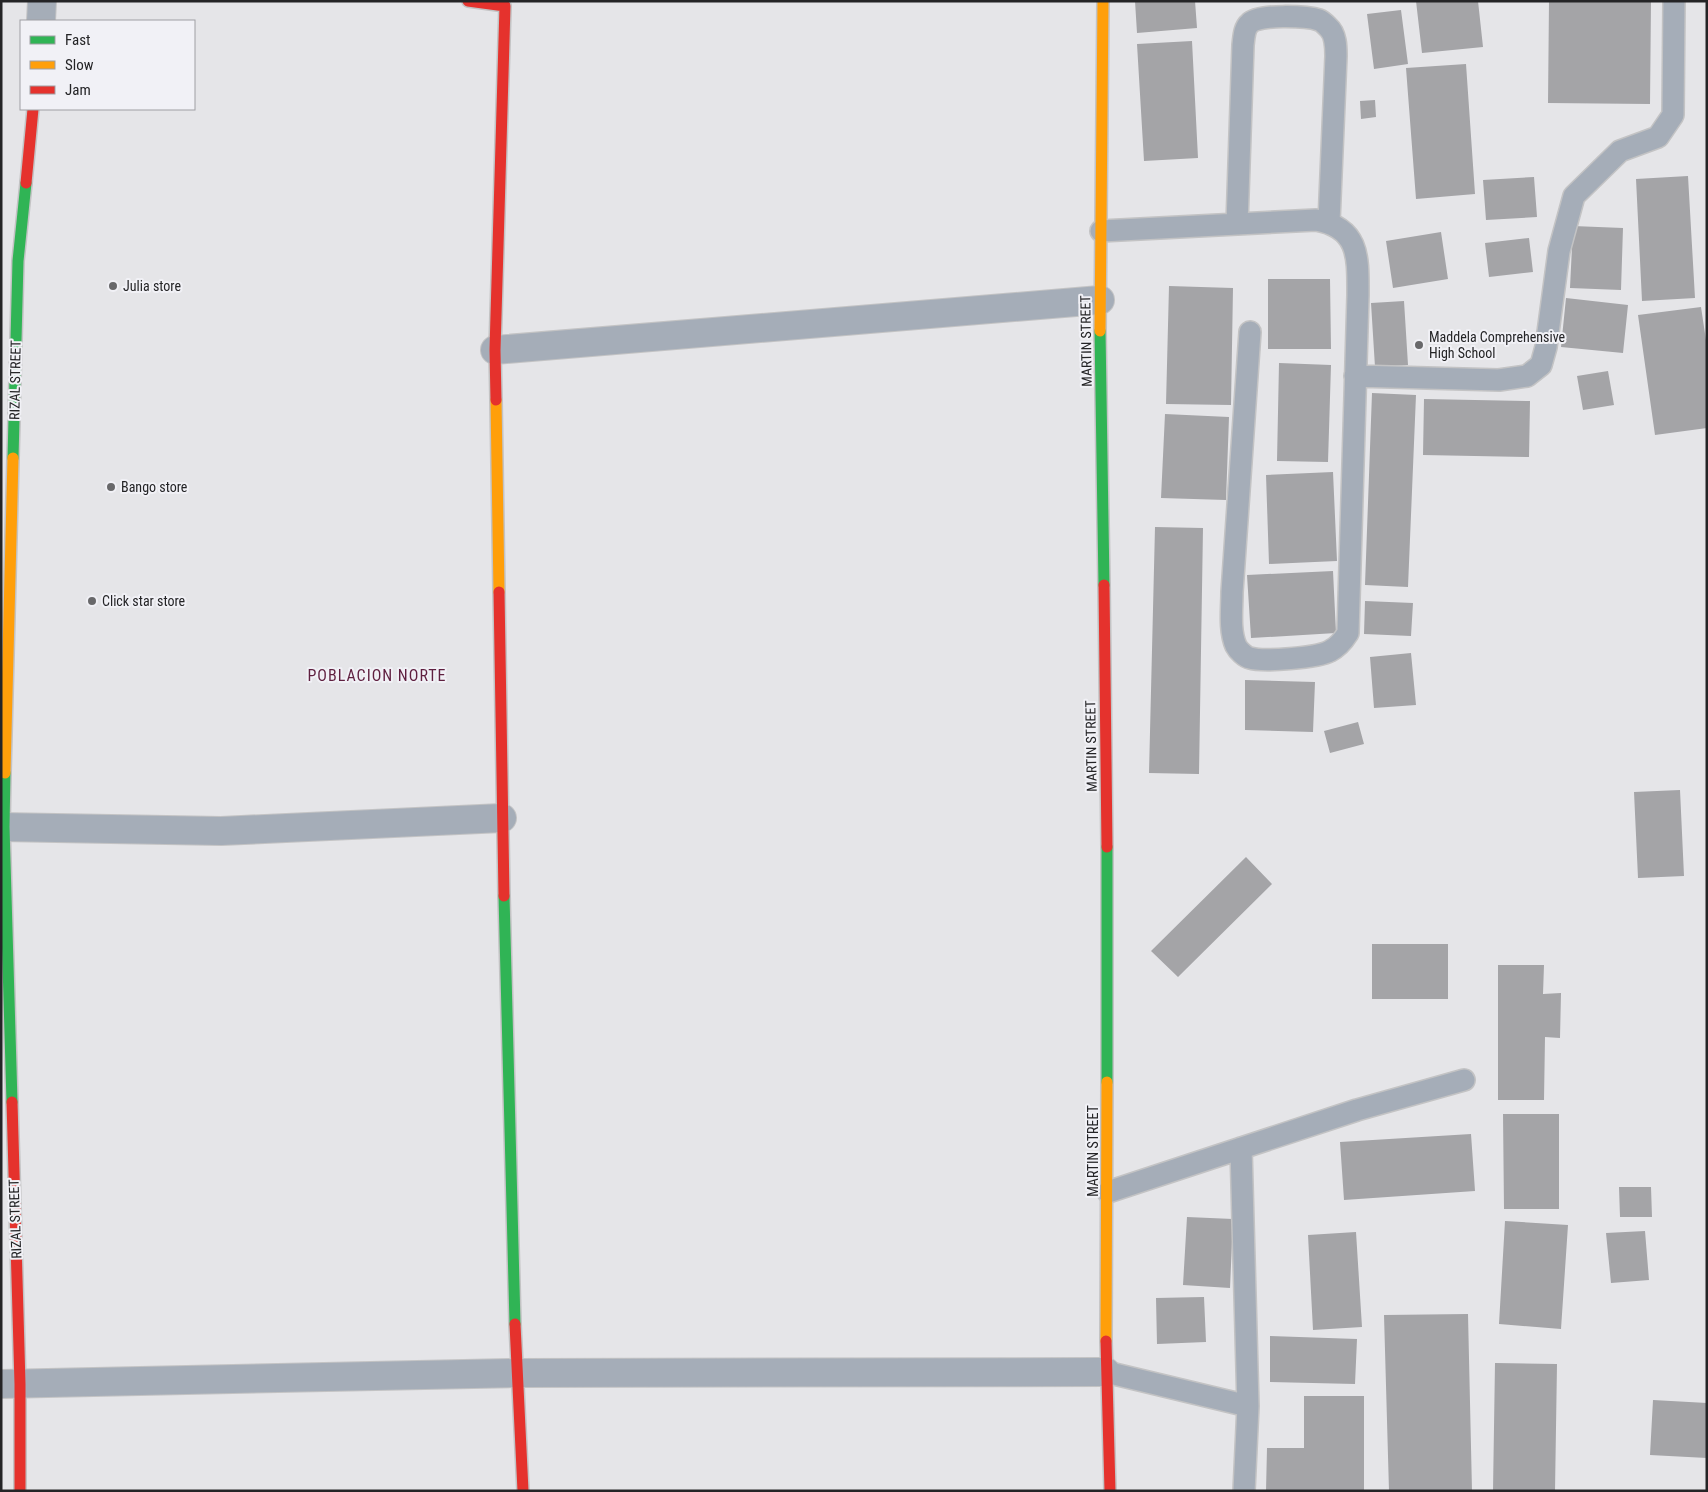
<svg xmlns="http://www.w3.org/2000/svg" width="1708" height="1492" font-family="'Roboto Condensed',sans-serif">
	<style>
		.building { fill: #a4a4a7 }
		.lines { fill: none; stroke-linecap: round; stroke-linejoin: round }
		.lane-casing { stroke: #c3c3c4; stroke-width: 24 }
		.street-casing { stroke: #c3c3c4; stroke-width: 30 }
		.fast-casing { stroke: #c3c3c4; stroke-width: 14 }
		.slow-casing { stroke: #c3c3c4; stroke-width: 14 }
		.jam-casing { stroke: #c3c3c4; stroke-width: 14 }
		.lane { stroke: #a5adb8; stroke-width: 21 }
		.street { stroke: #a5adb8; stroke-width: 28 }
		.fast { stroke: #30b455; stroke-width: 11 }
		.slow { stroke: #ff9f0a; stroke-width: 11 }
		.jam { stroke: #e5322d; stroke-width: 11 }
		.poi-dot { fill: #68686a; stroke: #f1f1f6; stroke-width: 2 }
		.labels { text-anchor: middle; stroke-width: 4; stroke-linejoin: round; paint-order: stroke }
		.poi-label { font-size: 14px; fill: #242426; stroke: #f1f1f6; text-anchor: start }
		.street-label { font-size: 14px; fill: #242426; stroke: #f1f1f6 }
		.quarter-label { font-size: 16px; letter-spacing: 1px; fill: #5f1f3f; stroke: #f1f1f6 }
	</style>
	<rect width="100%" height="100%" fill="#e5e5e8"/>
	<path class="building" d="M1135 1H1195L1197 28 1137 33Z
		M1416 1H1478L1483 47 1422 53Z
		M1549 1H1651L1650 104 1548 103Z
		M1401 10 1408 64 1374 69 1367 14Z
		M1192 41 1198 158 1144 161 1137 44Z
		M1466 64 1475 194 1416 199 1406 68Z
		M1375 100 1376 117 1361 119 1360 101Z
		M1688 176 1695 298 1642 301 1636 179Z
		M1534 177 1537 217 1486 220 1483 180Z
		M1573 226 1623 228 1621 290 1570 288Z
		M1441 232 1448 279 1393 288 1386 241Z
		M1529 238 1533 272 1489 277 1485 243Z
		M1268 279H1330L1331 349H1268Z
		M1169 286 1233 288 1231 405 1166 404Z
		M1566 298 1628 305 1623 353 1561 347Z
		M1404 301 1408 365 1375 367 1371 303Z
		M1701 307 1707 347V428L1655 435 1638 315Z
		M1279 363 1331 365 1328 462 1277 461Z
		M1608 371 1614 405 1583 410 1577 376Z
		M1372 393 1416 395 1408 587 1365 585Z
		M1424 399 1530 401 1529 457 1423 455Z
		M1165 414 1229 417 1226 500 1161 498Z
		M1333 472 1337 561 1269 564 1266 475Z
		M1155 527 1203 528 1199 774 1149 773Z
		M1333 571 1336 633 1251 638 1247 575Z
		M1365 601 1413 603 1411 636 1364 634Z
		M1411 653 1416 705 1374 708 1370 657Z
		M1245 680 1315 682 1313 732 1245 730Z
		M1358 722 1364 744 1330 753 1324 731Z
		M1680 790 1684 876 1638 878 1634 792Z
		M1246 857 1272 884 1178 977 1151 951Z
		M1372 944H1448V999H1372Z
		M1498 965H1544L1543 994 1561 993 1560 1038 1545 1037 1544 1100H1498Z
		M1503 1114H1559V1209H1504Z
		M1471 1134 1475 1191 1344 1200 1340 1142Z
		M1619 1187H1651L1652 1217H1620Z
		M1187 1217 1233 1219 1230 1288 1183 1285Z
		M1505 1221 1568 1225 1561 1329 1499 1324Z
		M1645 1231 1649 1280 1611 1283 1606 1233Z
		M1356 1232 1362 1327 1313 1330 1308 1235Z
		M1204 1297 1206 1342 1157 1344 1156 1298Z
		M1468 1314 1472 1491H1389L1384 1315Z
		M1270 1336 1357 1339 1355 1384 1270 1382Z
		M1495 1363 1557 1364 1555 1491H1493Z
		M1304 1396H1364V1491H1266L1267 1448H1304Z
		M1653 1400 1707 1403V1458L1650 1455Z"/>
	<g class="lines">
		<g class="lane-casing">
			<path id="lane" d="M1237 224 1243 45C1244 37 1244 28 1250 23 1258 14 1307 16 1319 20 1322 21 1326 25 1328 27 1336 34 1336 47 1336 56L1329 222
				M1101 231 1316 220C1360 228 1358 258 1358 295L1348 633C1343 641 1338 647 1330 651 1317 658 1263 662 1250 658 1245 657 1238 650 1236 646 1229 630 1232 609 1232 592L1250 332
				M1355 376 1499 380 1527 376 1541 365 1546 347 1559 251 1574 196 1620 151 1658 137 1673 115 1674 1
				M1241 1148 1248 1406 1244 1491
				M1108 1192 1357 1110 1464 1080
				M1106 1372 1248 1406"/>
		</g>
		<g class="street-casing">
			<path id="street" d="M41 21 42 1
				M495 350 1100 300
				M1 827 221 831 502 818
				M1 1384 516 1373 1106 1372"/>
		</g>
		<g class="fast-casing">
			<path id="fast" d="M1100 331 1104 585
				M13 458 18 261 26 183
				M5 773 4 827 12 1102
				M1107 847V1082
				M504 896 515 1324"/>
		</g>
		<g class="slow-casing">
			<path id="slow" d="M1100 331 1103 1
				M496 400 499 592
				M5 773 13 458
				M1106 1341 1107 1082"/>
		</g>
		<g class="jam-casing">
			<path id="jam" d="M468 1 505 6 495 350 496 400
				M26 183 33 109
				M1104 585 1107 847
				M499 592 504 896
				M12 1102 20 1384V1491
				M515 1324 523 1491
				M1106 1341 1110 1491"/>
		</g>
		<use href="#lane" class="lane"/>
		<use href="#street" class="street"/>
		<use href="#fast" class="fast"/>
		<use href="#slow" class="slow"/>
		<use href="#jam" class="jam"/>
	</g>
	<g class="poi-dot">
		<circle cx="113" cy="286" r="5"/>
		<circle cx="1419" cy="345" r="5"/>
		<circle cx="111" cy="487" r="5"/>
		<circle cx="92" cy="601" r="5"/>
	</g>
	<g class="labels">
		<g class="poi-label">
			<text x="123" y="291">Julia store</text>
			<text x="1429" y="342">Maddela Comprehensive<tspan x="1429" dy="16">High School</tspan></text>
			<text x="121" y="492">Bango store</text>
			<text x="102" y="606">Click star store</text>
		</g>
		<g class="street-label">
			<text transform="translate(1086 341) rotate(-91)" y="5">MARTIN STREET</text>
			<text transform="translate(15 380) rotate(-89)" y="5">RIZAL STREET</text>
			<text transform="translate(1091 746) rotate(-91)" y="5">MARTIN STREET</text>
			<text transform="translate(1093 1151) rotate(-90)" y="5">MARTIN STREET</text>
			<text transform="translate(15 1219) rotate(-92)" y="5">RIZAL STREET</text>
		</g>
		<g class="quarter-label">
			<text x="377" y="681">POBLACION NORTE</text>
		</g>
	</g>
	<rect width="1708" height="1492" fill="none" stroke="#242426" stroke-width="5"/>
	<rect x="20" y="20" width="175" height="90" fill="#f1f1f6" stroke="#9f9fa3"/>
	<rect x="30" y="36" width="25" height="8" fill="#30b455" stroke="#9f9fa3"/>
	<text x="65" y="45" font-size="15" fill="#242426">Fast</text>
	<rect x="30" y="61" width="25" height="8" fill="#ff9f0a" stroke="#9f9fa3"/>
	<text x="65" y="70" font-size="15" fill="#242426">Slow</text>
	<rect x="30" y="86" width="25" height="8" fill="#e5322d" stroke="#9f9fa3"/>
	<text x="65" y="95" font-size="15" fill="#242426">Jam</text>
</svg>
